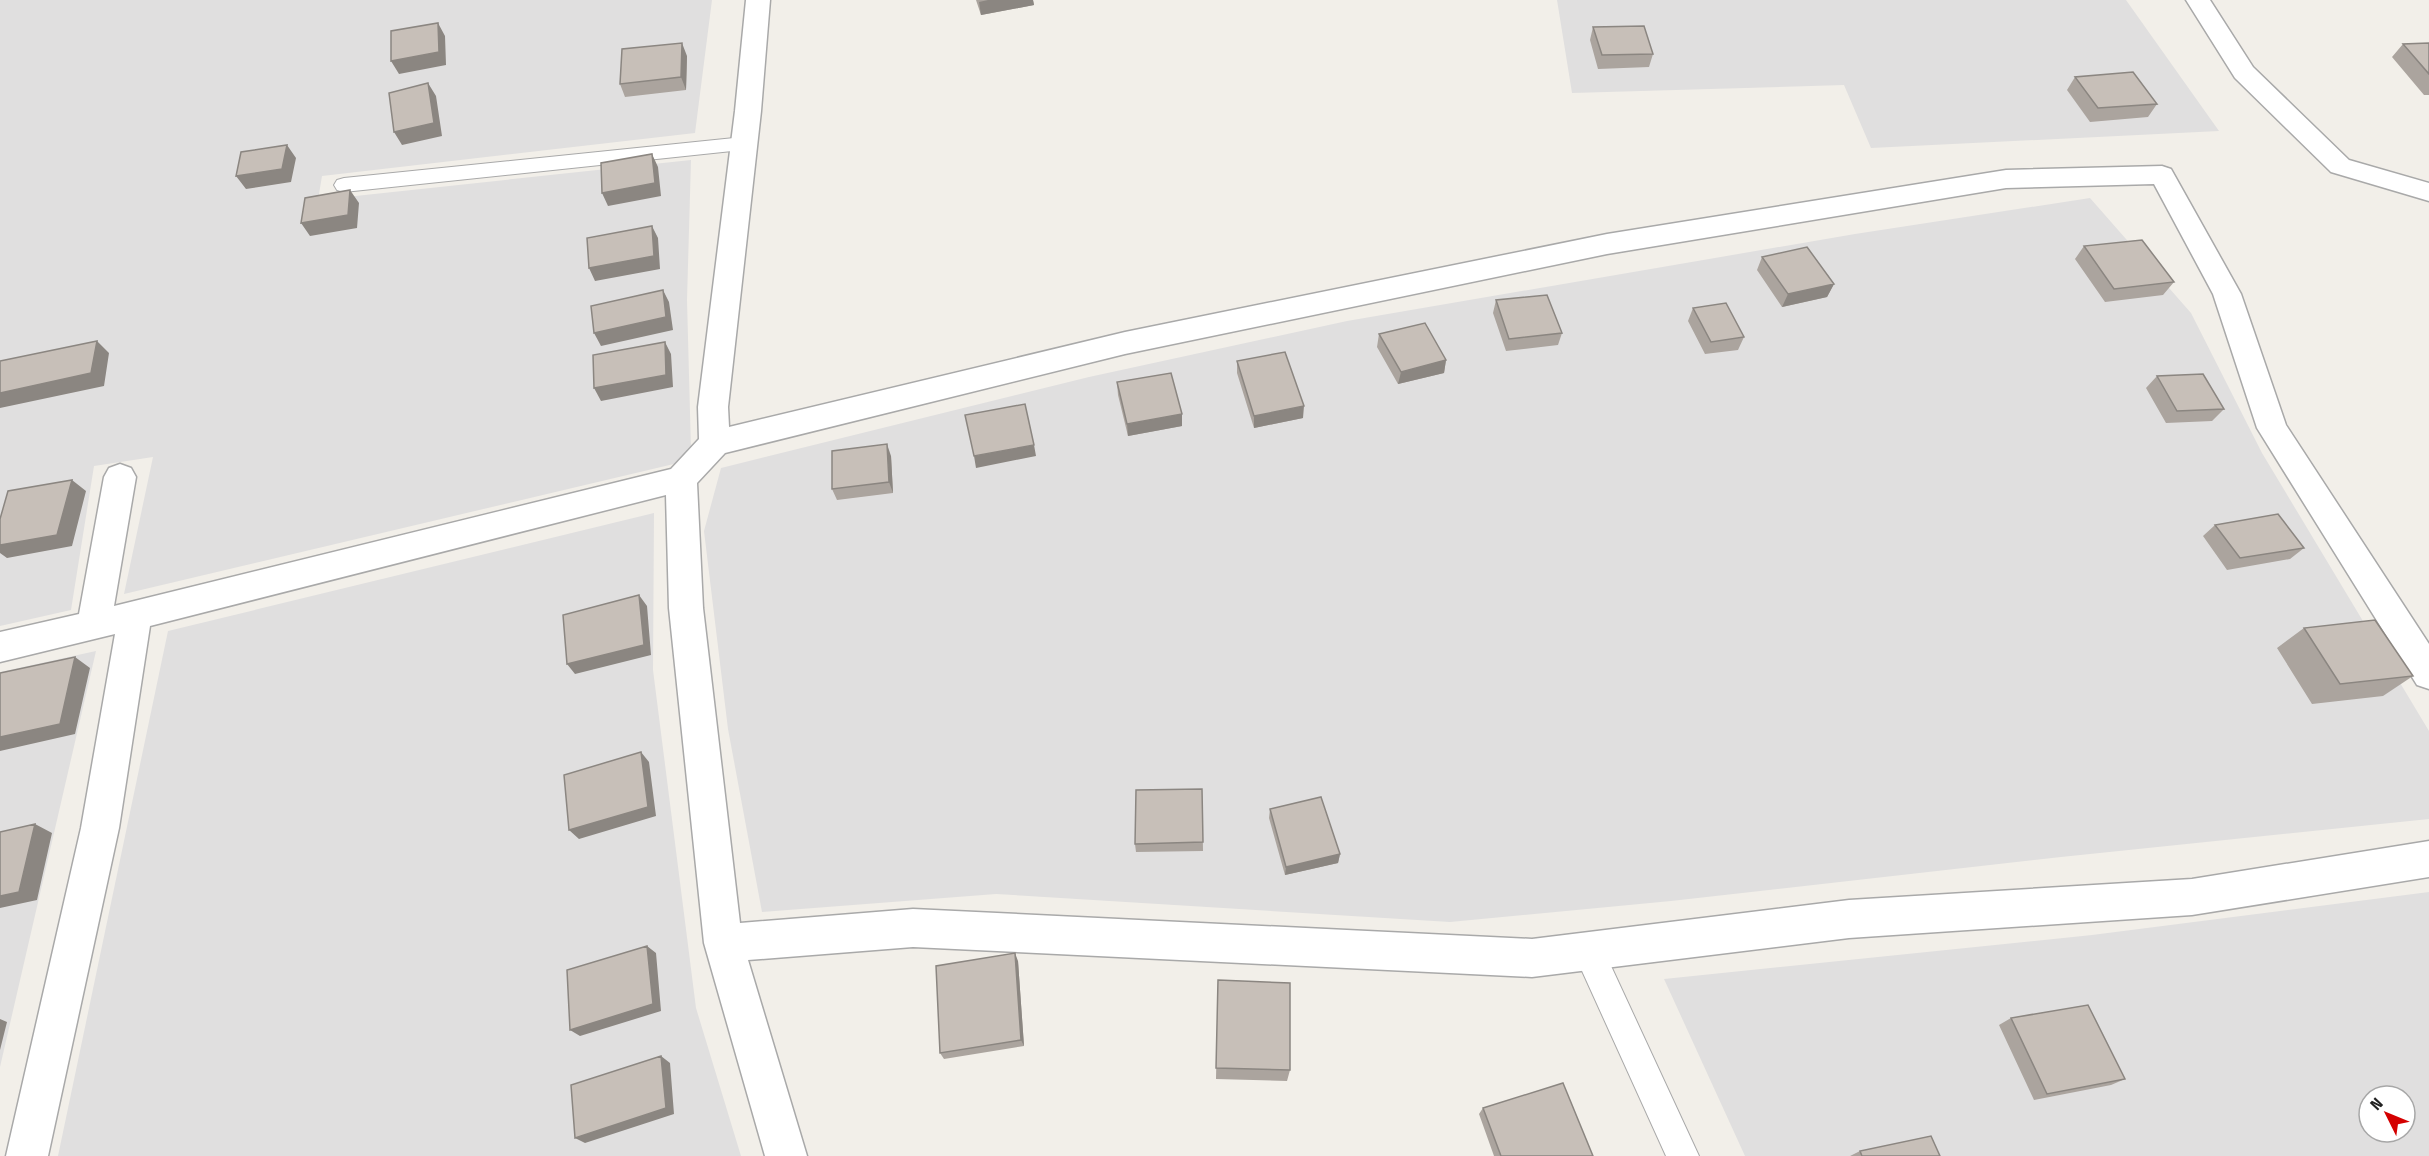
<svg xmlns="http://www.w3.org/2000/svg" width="2429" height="1156" font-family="'Fira Sans Condensed',sans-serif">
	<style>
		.residential { fill: #e0dfdf; fill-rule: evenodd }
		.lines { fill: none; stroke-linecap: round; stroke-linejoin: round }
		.lane-casing { stroke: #a9a9a9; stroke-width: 2 }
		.street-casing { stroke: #a9a9a9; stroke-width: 3 }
		.lane { fill: #fff; fill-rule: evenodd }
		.street { fill: #fff; fill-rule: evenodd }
		.wall { fill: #aba49e }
		.shaded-wall { fill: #8b8681 }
		.building { fill: #c7bfb8; stroke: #8b8681; stroke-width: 1.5 }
	</style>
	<rect width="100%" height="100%" fill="#f2efe9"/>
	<path class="residential" d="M0 0H712L695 133 322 176 318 200 691 160 687 300 691 450 678 463 124 594 153 457 94 466 71 610 0 626Z
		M1557 0H2126L2219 131 1871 148 1844 85 1572 93Z
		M2090 198 2191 313 2262 453 2429 731V819L2061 857 1671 901 1450 922 996 894 762 912 728 729 704 531 721 468 1089 377 1347 321 1855 234Z
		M654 513 653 670 696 1008 741 1156H58L168 631Z
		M96 651 0 1067V672Z
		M2429 892V1156H1745L1664 979 2092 935ZM2369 1096H2405V1132H2369Z"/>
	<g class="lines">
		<g class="lane-casing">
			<path id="lane" d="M744 137 751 139 754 144 751 149 344 192 337 190 334 185 337 180 344 178Z
				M1588 936 1599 940 1699 1156H1666L1573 951 1577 940Z"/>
		</g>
		<g class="street-casing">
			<path id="street" d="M746 0H770L761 111 728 407 729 427 1125 332 1607 234 2006 170 2162 166 2171 169 2241 294 2286 425 2429 644V689L2417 685 2257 428 2213 294 2154 184 2006 188 1607 254 1125 354 725 453 697 483 703 608 740 923 913 909 1532 939 1849 900 2192 879 2429 841V877L2192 915 1849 938 1532 977 913 947 748 960 807 1156H765L704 943 669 608 666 495 150 626 119 828 48 1156H6L81 828 115 634 0 662V632L79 614 104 477 109 468 120 464 131 468 136 477 114 606 671 469 699 439 698 407 735 111Z
				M2186 0H2210L2253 67 2349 160 2429 183V201L2331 172 2235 78Z"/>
		</g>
		<use href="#lane" class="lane"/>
		<use href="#street" class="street"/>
	</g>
	<path class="wall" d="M976 0H1033L1034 5 981 15Z
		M1593 27 1653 54 1649 67 1598 69 1590 40Z
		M2429 43V95H2424L2392 57 2403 44Z
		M687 56 686 90 625 97 620 84Z
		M2075 77 2157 104 2148 117 2090 122 2067 90Z
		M2084 246 2174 282 2163 295 2105 302 2075 259Z
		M1762 257 1834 284 1827 297 1782 307 1757 270Z
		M1496 300 1562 333 1558 345 1506 351 1493 313Z
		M1693 308 1744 337 1738 350 1705 354 1688 321Z
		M1379 334 1446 360 1444 373 1398 384 1377 347Z
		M1237 361 1303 418 1254 428 1237 373Z
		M2157 376 2224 409 2212 421 2166 423 2146 388Z
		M1117 382 1182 414V426L1128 436 1118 395Z
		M891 456 893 493 837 500 832 489Z
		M2215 525 2304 548 2290 559 2227 570 2203 536Z
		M2304 628 2413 676 2383 696 2312 704 2277 648Z
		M1202 789 1203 851 1136 852 1135 844Z
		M1270 809 1340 854 1338 863 1285 875 1269 818Z
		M1018 961 1024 1046 944 1059 940 1053Z
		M1218 980 1290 1070 1287 1081 1216 1079Z
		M2011 1018 2125 1079 2111 1085 2034 1100 1999 1025Z
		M1483 1108 1593 1156H1494L1479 1114Z
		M1860 1151 1940 1156H1850Z"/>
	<path class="shaded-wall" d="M988 0H1033L1034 5 981 15 979 2Z
		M438 23 445 36 446 65 399 74 391 61Z
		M682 43 687 56 686 90 681 77Z
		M428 83 436 96 442 136 402 145 394 132Z
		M287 145 296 158 291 182 246 189 236 176Z
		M652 154 658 167 661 196 608 206 602 193Z
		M350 190 359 203 357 228 310 236 301 223Z
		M652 226 658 238 660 269 595 281 589 268Z
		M1834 284 1827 297 1782 307 1788 294Z
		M663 290 669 302 673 330 601 346 594 333Z
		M97 341 109 353 104 386 0 408V393Z
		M665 342 671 354 673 387 601 401 594 388Z
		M1446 360 1444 373 1398 384 1401 372Z
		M1304 406 1303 418 1254 428V416Z
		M1182 414V426L1128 436 1127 424Z
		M887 444 891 456 893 493 889 482Z
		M1034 445 1036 456 976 468 974 456Z
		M72 480 86 491 72 546 7 558 0 553V545Z
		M639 595 647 606 651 655 575 674 567 664Z
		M75 657 90 668 75 734 0 751V737Z
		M641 752 649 762 656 816 579 839 569 830Z
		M35 824 52 833 37 900 0 908V896Z
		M1340 854 1338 863 1285 875 1286 867Z
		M647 946 656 953 661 1011 580 1036 570 1030Z
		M1015 953 1018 961 1024 1046 1021 1040Z
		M0 1019 7 1022 0 1050Z
		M661 1056 670 1063 674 1114 585 1143 575 1138Z"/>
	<path class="building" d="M438 23 439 52 391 61V31Z
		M1644 26 1653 54 1602 55 1593 27Z
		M682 43 681 77 620 84 622 49Z
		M2429 43V74L2403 44Z
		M2133 72 2157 104 2098 108 2075 77Z
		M428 83 434 123 394 132 389 93Z
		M287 145 282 169 236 176 241 152Z
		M652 154 655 183 602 193 601 163Z
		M350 190 348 215 301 223 305 198Z
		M652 226 654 256 589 268 587 238Z
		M2142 240 2174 282 2114 289 2084 246Z
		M1807 247 1834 284 1788 294 1762 257Z
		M663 290 666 317 594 333 591 306Z
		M1547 295 1562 333 1509 339 1496 300Z
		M1726 303 1744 337 1711 342 1693 308Z
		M1425 323 1446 360 1401 372 1379 334Z
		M97 341 91 373 0 393V361Z
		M665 342 666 375 594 388 593 355Z
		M1285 352 1304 406 1254 416 1237 361Z
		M1171 373 1182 414 1127 424 1117 382Z
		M2203 374 2224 409 2177 411 2157 376Z
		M1025 404 1034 445 974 456 965 415Z
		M887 444 889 482 832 489V451Z
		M72 480 57 535 0 545V519L8 491Z
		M2278 514 2304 548 2240 558 2215 525Z
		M639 595 644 645 567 664 563 615Z
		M2375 620 2413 676 2340 684 2304 628Z
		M75 657 60 724 0 737V673Z
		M641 752 648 807 569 830 564 775Z
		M1202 789 1203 842 1135 844 1136 790Z
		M1321 797 1340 854 1286 867 1270 809Z
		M35 824 19 892 0 896V832Z
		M647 946 653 1004 570 1030 567 970Z
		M1015 953 1021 1040 940 1053 936 966Z
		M1218 980 1290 983V1070L1216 1068Z
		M2088 1005 2125 1079 2047 1094 2011 1018Z
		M661 1056 666 1108 575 1138 571 1085Z
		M1563 1083 1593 1156H1501L1483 1108Z
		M1931 1136 1940 1156H1862L1860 1151Z"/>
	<g transform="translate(2387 1114) rotate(313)"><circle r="28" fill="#ffffff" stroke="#a7a7a7" stroke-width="1.5"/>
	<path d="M0-4.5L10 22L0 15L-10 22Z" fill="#d40000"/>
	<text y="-9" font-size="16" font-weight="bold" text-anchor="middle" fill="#222222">N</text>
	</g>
</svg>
